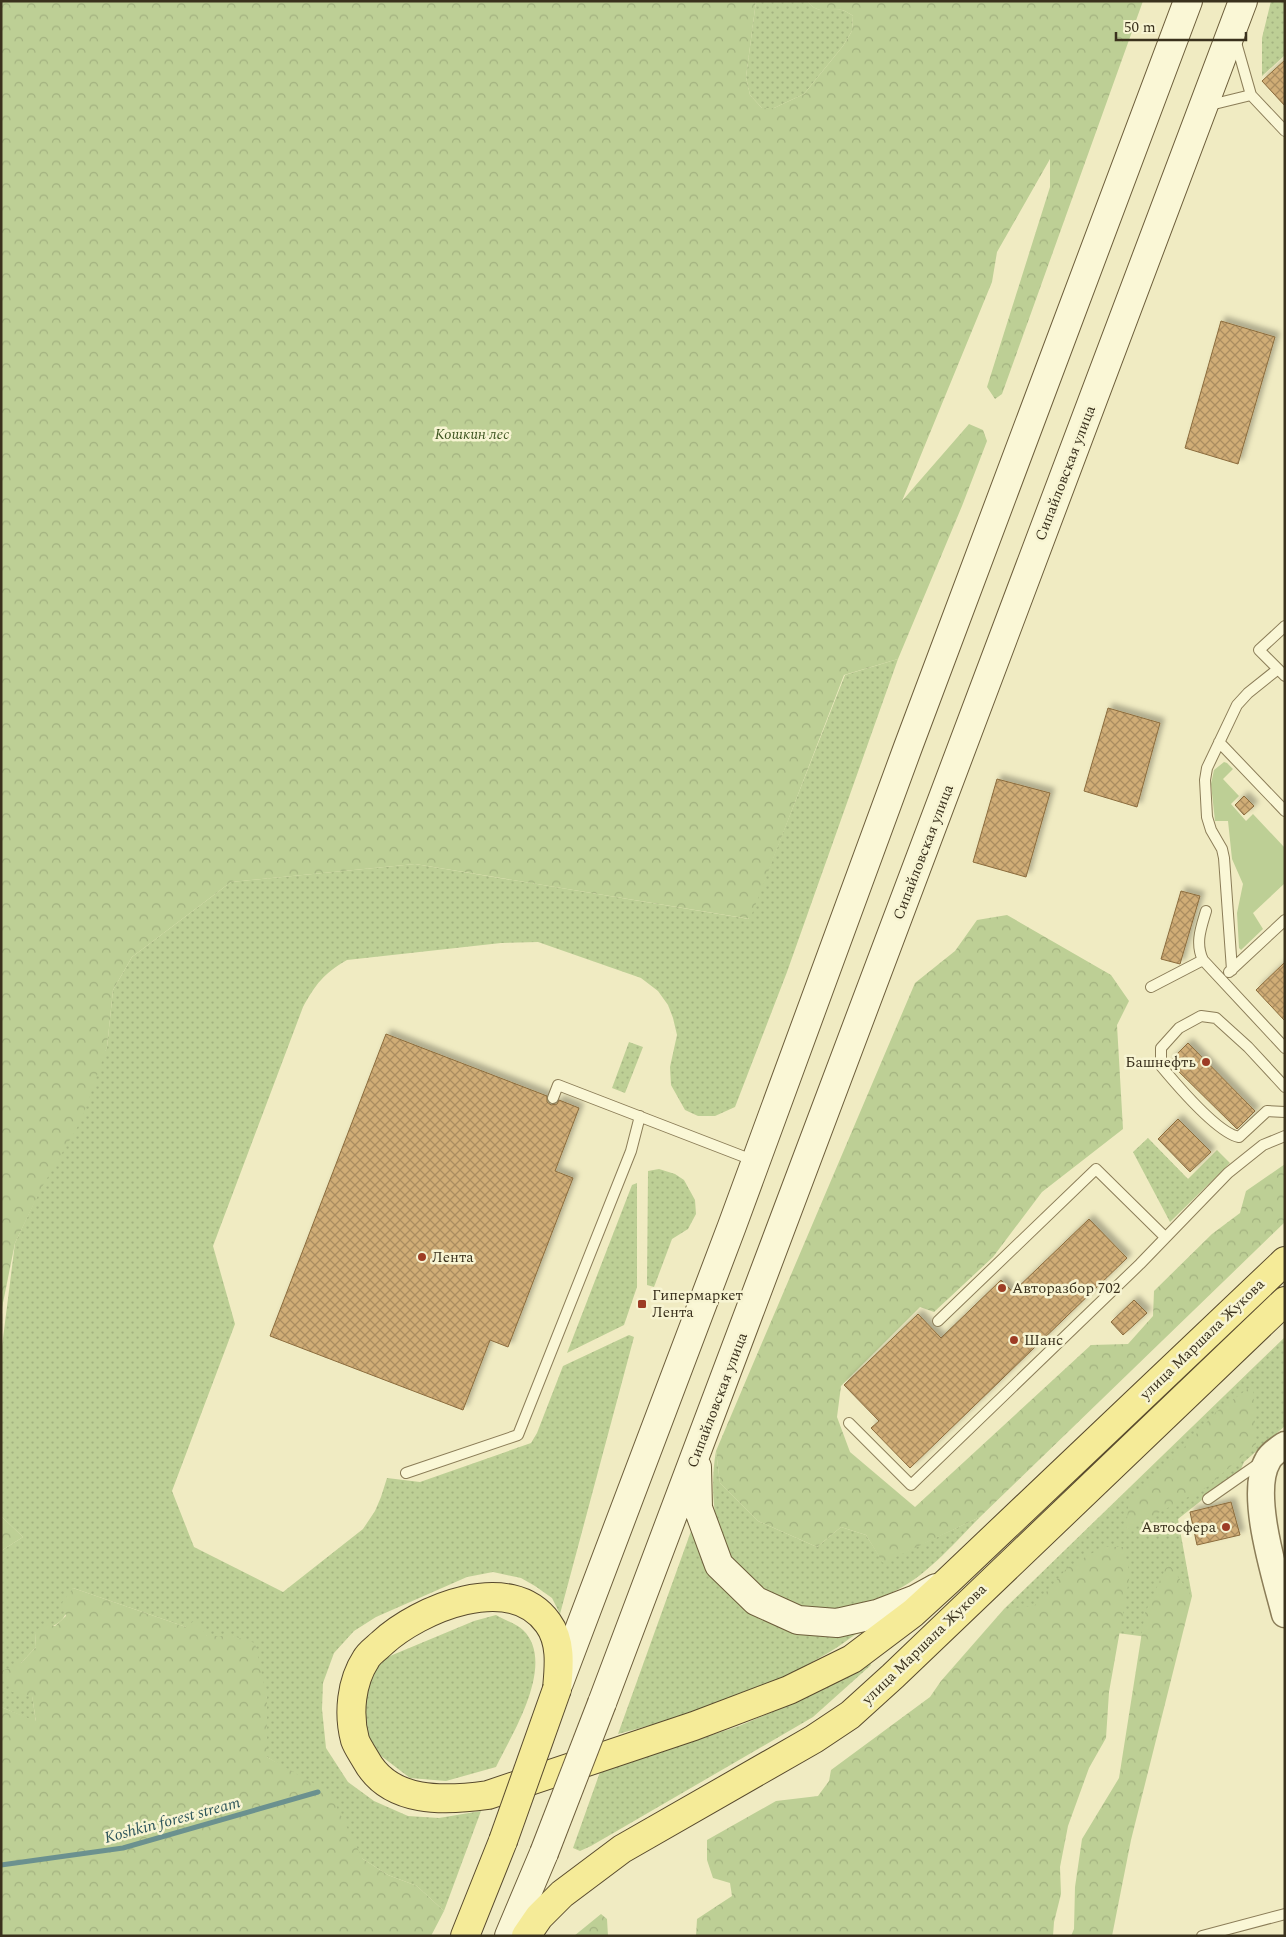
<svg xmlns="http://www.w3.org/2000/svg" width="1286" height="1937" font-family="Spectral,serif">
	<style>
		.grass { fill: url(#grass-dots) }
		.forest { fill: url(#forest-crowns) }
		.green { fill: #bdcf95 }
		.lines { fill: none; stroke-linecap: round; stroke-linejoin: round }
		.stream { stroke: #6b918f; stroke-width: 5 }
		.building { fill: url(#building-cross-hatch); stroke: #8b6c3d; filter: url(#shadow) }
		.service-casing { stroke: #8b7d58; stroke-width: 12 }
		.tertiary-casing { stroke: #8b7d58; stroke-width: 29 }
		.secondary-casing { stroke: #6d5e3b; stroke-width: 30 }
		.primary-casing { stroke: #584a2d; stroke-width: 30 }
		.service { stroke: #faf7d6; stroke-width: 10 }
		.tertiary { stroke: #faf7d6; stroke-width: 26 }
		.secondary { stroke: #faf7d6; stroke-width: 28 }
		.primary { stroke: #f5eb98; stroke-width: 28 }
		.secondary-bridge-casing { stroke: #6d5e3b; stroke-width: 30; stroke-linecap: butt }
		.primary-bridge-casing { stroke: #584a2d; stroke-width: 30; stroke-linecap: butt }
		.secondary-bridge { stroke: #faf7d6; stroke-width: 28 }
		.primary-bridge { stroke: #f5eb98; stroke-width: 28 }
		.poi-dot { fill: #9d3c25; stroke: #f7f4d2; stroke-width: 2 }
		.labels { text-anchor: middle; stroke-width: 5; stroke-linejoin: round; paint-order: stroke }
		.park-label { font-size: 15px; font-style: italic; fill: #405723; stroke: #f7f4d2 }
		.street-label { font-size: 15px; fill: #3a311d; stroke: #f7f4d2 }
		.poi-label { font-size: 15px; fill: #3a311d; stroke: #f7f4d2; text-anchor: start }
		.water-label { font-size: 16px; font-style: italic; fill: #2c545a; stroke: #f7f4d2 }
	</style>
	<defs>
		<pattern id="grass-dots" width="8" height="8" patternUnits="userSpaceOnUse" patternTransform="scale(1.25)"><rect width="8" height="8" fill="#bdcf95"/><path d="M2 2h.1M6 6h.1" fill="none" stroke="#a3b280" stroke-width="1.8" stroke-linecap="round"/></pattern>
		<pattern id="forest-crowns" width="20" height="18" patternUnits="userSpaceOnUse" patternTransform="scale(1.25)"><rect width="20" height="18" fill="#bdcf95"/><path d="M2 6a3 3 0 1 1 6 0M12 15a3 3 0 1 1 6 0" fill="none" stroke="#a3b280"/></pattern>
		<pattern id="building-cross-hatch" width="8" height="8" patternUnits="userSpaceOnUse" patternTransform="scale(1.25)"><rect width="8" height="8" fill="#d0ad76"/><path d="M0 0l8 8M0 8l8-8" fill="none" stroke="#aa8d60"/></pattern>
		<filter id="shadow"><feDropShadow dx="4.5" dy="-4.5" stdDeviation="2.5" flood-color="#0004"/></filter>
	</defs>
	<rect width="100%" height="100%" fill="#f0ebc2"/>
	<path class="grass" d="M756 1H807C819 16 829 7 842 10 846 11 850 14 853 16L852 31 843 46 804 94 774 108H762L750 95 746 77Z
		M1271 1H1285V55L1262 76V38Z
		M898 659 787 972 735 1107 715 1116H698L685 1110 671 1085 670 1067 677 1035 673 1018 668 1005 658 991 641 978 538 942 501 943 347 960C323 974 316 984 303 1007L213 1246 235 1324 172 1491 194 1547 283 1592 363 1529 375 1511 381 1497 387 1478 420 1482 531 1443 537 1433 563 1366 629 1335 634 1337 560 1614 552 1598 535 1586 521 1578 493 1572 467 1577 376 1617 354 1631 334 1653 323 1683 322 1709 326 1748 348 1782 374 1801 408 1816 439 1818 481 1811 444 1911 417 1886 388 1875 363 1859 297 1776 267 1757V1698L233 1636H207L186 1627 73 1588C65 1620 67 1622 35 1633L36 1647 21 1663 32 1695 36 1722 1 1707V1551L23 1537 1 1516V1354L15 1243 107 1047 113 990 132 957 231 882 415 864 749 919 845 675Z
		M629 1042 643 1047 625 1093 612 1088Z
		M1148 1138 1188 1179 1217 1150 1230 1163 1170 1222 1133 1152Z
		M659 1169 675 1174 684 1180 695 1200 696 1214 688 1229 672 1239 654 1287 647 1285 648 1171Z
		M637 1183V1287L624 1325 567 1353 632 1185Z
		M1285 1337V1426L1244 1462 1241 1469 1178 1519 1192 1596 1155 1638 1072 1627 1004 1609Z
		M716 1451 720 1483 758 1521 817 1547 841 1527 866 1535 883 1562 980 1517C951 1546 923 1581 884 1596 866 1604 837 1611 818 1609 789 1606 750 1585 733 1561 712 1532 710 1485 716 1451Z
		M695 1520 720 1577 863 1629C851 1637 840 1646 828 1653 764 1691 690 1715 618 1734Z
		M496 1615C504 1620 517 1624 523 1630 557 1663 512 1734 496 1767L446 1781 410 1778 376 1752 362 1724V1688L378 1661 474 1621Z
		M869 1662 871 1665 813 1717 591 1846 580 1851 573 1848 600 1772 739 1726 789 1705Z"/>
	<path class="forest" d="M1 1H756L746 77 750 95 762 108H774L804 94 843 46 852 31 853 16C850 14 846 11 842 10 829 8 819 16 807 1H1143L1002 394 995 399 987 387 1050 187V159L997 252 992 282 902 501 969 424 983 430 987 441 962 506 898 659 844 675 750 919 415 864 231 882 132 957 113 990 107 1047 81 1121 42 1187 15 1243 1 1313Z
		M1007 915 1111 975 1129 1001 1117 1025 1123 1129 1042 1192 993 1257 934 1312 920 1307 841 1386 837 1417 850 1452 915 1507 1091 1345 1128 1344 1153 1316 1154 1291 1212 1234 1240 1213 1246 1191 1285 1164V1222L980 1517 883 1563 866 1535 841 1527 817 1547 758 1521 720 1483 716 1451 915 983 955 951 977 920Z
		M1253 1385 1256 1444 1207 1487 1126 1530 1129 1500 1179 1453 1216 1412Z
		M1 1516 23 1537 1 1551Z
		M1103 1547H1123L1130 1574 1109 1692 1106 1738 1089 1768 1068 1826 1060 1867 1061 1894 1054 1922 1053 1936H696L697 1919 732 1896 730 1883 713 1878 707 1860V1840L776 1801 818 1796 829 1781 831 1770 930 1697 941 1681 1004 1609 1034 1606 1068 1567Z
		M1168 1563 1192 1596 1131 1840 1112 1936H1071L1074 1929 1075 1887 1082 1839 1119 1778 1145 1613Z
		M73 1588 186 1627 195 1620 207 1636H233L255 1643 267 1698V1757L329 1792 363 1859 388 1875 417 1886 444 1911 431 1936H1V1707L36 1721 32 1696 12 1692 2 1671 21 1663 36 1647 35 1633 42 1624 55 1626 66 1616 62 1603Z
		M601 1914 607 1919 608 1936H574Z"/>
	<path class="green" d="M1224 762 1227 763 1233 769 1223 779 1239 796 1231 804 1246 821 1253 814 1285 848V883L1253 913 1263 929 1241 950 1239 948 1237 913 1243 884 1232 859 1228 821H1215L1211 784 1214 770Z"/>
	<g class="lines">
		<path class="stream" d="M1 1865 123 1848 318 1792"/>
	</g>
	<path class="building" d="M1285 60V106L1262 81Z
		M1221 321 1275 337 1238 464 1185 448Z
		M1108 708 1160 723 1137 807 1084 791Z
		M997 779 1050 793 1026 877 973 862Z
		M1244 796 1254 806 1244 815 1235 805Z
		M1181 891 1200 896 1180 964 1161 959Z
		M1285 962V1021L1256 990Z
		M386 1034 547 1096V1102L551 1105 557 1104 559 1100 579 1108 555 1171 573 1178 508 1347 490 1340 463 1410 270 1336Z
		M1188 1043 1255 1111 1237 1129 1169 1062Z
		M1178 1119 1211 1152 1190 1172 1158 1139Z
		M1089 1219 1127 1258 910 1468 871 1428 879 1421 844 1385 918 1314 941 1338 1001 1280 1013 1292Z
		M1134 1300 1147 1313 1123 1335 1111 1322Z
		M1231 1502 1240 1535 1197 1545 1190 1512Z"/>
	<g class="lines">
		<g class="service-casing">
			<path id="service" d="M1235 39 1251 95
				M1206 106 1251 95 1285 131
				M1278 669 1259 650 1285 626
				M1219 742 1285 811
				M1206 911C1201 928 1195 943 1203 960L1285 1048
				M1232 970 1224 858 1222 849 1211 830 1207 817 1205 780 1207 768 1237 705 1248 693 1278 669 1285 676
				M1229 972 1285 920
				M1151 987 1203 960
				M1285 1087 1248 1047 1216 1018 1201 1016 1179 1028 1161 1048V1066C1176 1084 1217 1133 1239 1137L1267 1111 1285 1112
				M553 1098 558 1085 755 1161
				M938 1321 1096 1169 1165 1237
				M849 1423 911 1485 1140 1264 1228 1173 1263 1145 1285 1136
				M406 1473 518 1435 631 1151 640 1116
				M1208 1499 1261 1462
				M1202 1936 1285 1914"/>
		</g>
		<g class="tertiary-casing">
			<path id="tertiary" d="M1285 1445C1279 1449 1271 1454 1268 1460 1248 1493 1276 1578 1285 1614"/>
		</g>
		<g class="secondary-casing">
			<path id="secondary" d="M697 1467 698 1508 719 1565 756 1601 798 1620 837 1623 877 1614 916 1599 936 1588
				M559 1683 732 1226 908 747 1188 1
				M602 1703 1243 1
				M509 1936 544 1853"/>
		</g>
		<g class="primary-casing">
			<path id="primary" d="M557 1689C559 1667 562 1642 548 1623 510 1570 419 1609 382 1643 377 1648 369 1653 366 1659 351 1682 348 1714 355 1740 357 1746 362 1753 366 1760 390 1804 445 1801 488 1795L694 1726 789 1690 852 1659 913 1613 948 1581 1285 1261
				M465 1936 503 1841
				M526 1936 539 1917 562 1894 622 1849 814 1739 850 1715 893 1676 1285 1301"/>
		</g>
		<use href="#service" class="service"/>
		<use href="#tertiary" class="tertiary"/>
		<use href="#secondary" class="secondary"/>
		<use href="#primary" class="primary"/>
		<g class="secondary-bridge-casing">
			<path id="secondary-bridge" d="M544 1853 602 1703"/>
		</g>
		<g class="primary-bridge-casing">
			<path id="primary-bridge" d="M503 1841 557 1689"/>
		</g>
		<use href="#secondary-bridge" class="secondary-bridge"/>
		<use href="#primary-bridge" class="primary-bridge"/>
	</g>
	<g class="poi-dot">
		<circle cx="1206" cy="1062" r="5"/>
		<circle cx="422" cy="1257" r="5"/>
		<circle cx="1002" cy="1288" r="5"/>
		<rect x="637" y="1299" width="10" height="10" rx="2.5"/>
		<circle cx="1014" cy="1340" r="5"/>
		<circle cx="1226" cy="1527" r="5"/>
	</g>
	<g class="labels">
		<g class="park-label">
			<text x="472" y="439">Кошкин лес</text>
		</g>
		<g class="street-label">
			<text transform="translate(1065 473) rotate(-69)" y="5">Сипайловская улица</text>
			<text transform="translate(923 852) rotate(-69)" y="5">Сипайловская улица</text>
			<text transform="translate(1202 1339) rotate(-44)" y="5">улица Маршала Жукова</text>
			<text transform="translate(717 1400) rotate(-69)" y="5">Сипайловская улица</text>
			<text transform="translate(924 1644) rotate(-44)" y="5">улица Маршала Жукова</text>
		</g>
		<g class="poi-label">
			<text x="1196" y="1067" text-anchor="end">Башнефть</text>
			<text x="432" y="1262">Лента</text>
			<text x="1012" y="1293">Авторазбор 702</text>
			<text x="652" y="1300">Гипермаркет<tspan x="652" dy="17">Лента</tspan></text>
			<text x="1024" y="1345">Шанс</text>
			<text x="1216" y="1532" text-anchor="end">Автосфера</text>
		</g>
		<g class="water-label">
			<text transform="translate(172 1819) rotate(-15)" y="6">Koshkin forest stream</text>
		</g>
	</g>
	<rect width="1286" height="1937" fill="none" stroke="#3a311d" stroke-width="5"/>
	<path d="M1116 32v8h130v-8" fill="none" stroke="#3a311d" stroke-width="2.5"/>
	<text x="1124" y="32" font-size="15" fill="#3a311d" stroke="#f7f4d2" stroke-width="4" paint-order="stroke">50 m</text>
</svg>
